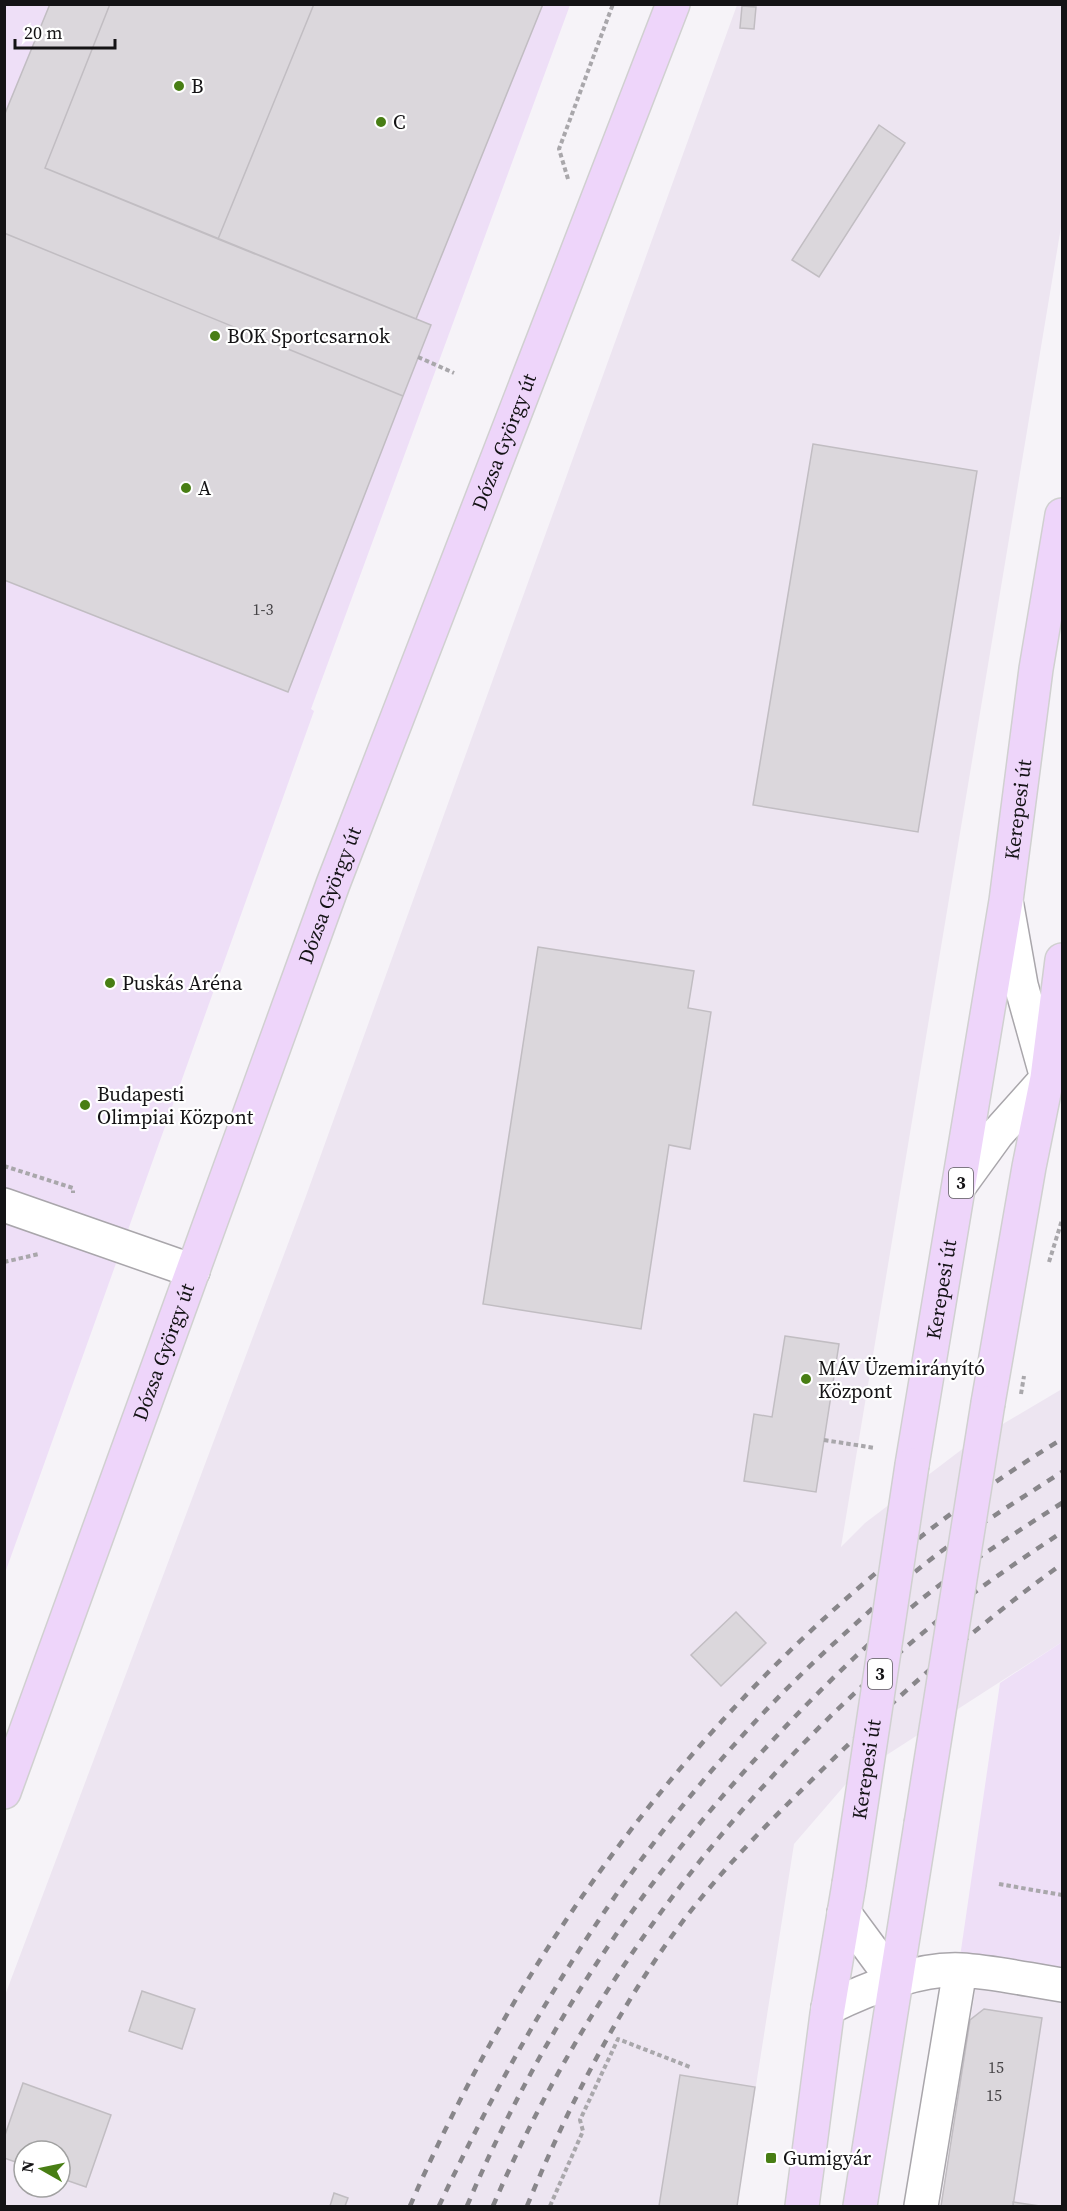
<svg xmlns="http://www.w3.org/2000/svg" width="1067" height="2211" font-family="'Source Serif 4',serif">
	<style>
		.built { fill: #ede5f1; fill-rule: evenodd }
		.green { fill: #eedff7 }
		.building { fill: #dbd7dc; stroke: #c1bdc2; stroke-width: 1.5 }
		.lines { fill: none; stroke-linecap: round; stroke-linejoin: round }
		.minor-casing { stroke: #a9a6ab; stroke-width: 36 }
		.major-casing { stroke: #d0d0d0; stroke-width: 36 }
		.path { stroke: #a9a7ab; stroke-width: 4; stroke-dasharray: 4.5 3; stroke-linecap: butt }
		.minor { stroke: #fff; stroke-width: 33 }
		.major { stroke: #eed5fa; stroke-width: 33 }
		.rail { stroke: #88868a; stroke-width: 4.5; stroke-dasharray: 8 8; stroke-linecap: butt }
		.major-bridge-casing { stroke: #d0d0d0; stroke-width: 36; stroke-linecap: butt }
		.path-bridge { stroke: #a9a7ab; stroke-width: 4; stroke-dasharray: 4.5 3; stroke-linecap: butt }
		.major-bridge { stroke: #eed5fa; stroke-width: 33 }
		.poi-dot { fill: #487e14; stroke: #fff; stroke-width: 2 }
		.labels { text-anchor: middle; stroke-width: 4.5; stroke-linejoin: round; paint-order: stroke }
		.number-label { font-size: 16px; fill: #464447 }
		.shield { fill: #fff; stroke: #5a5a5b; stroke-width: 1.5 }
		.shield-label { font-size: 18px; font-weight: bold; fill: #141315 }
		.poi-label { font-size: 20px; fill: #141315; stroke: #fff; text-anchor: start }
		.street-label { font-size: 20px; fill: #141315; stroke: #fff }
	</style>
	<rect width="100%" height="100%" fill="#f6f3f8"/>
	<path class="built" d="M737 5H1062V221L841 1547 865 1523 969 1444 1062 1389V1642L851 1778 794 1844 737 2206H5L4 1998 306 1196ZM24 2151H60V2187H24Z
		M976 1985 1062 1998V2206H941Z"/>
	<path class="green" d="M5 5H570L311 709 314 711 5 1573Z
		M1062 1642V1973L960 1957 1000 1683Z"/>
	<path class="building" d="M50 4H110L45 168 431 325 403 396 4 233V116Z
		M110 4H314L218 239 45 168Z
		M314 4H543L416 319 218 239Z
		M742 6 756 7 754 29 740 28Z
		M879 125 905 143 819 277 792 260Z
		M4 233 403 396 288 692 4 580Z
		M813 444 977 471 918 832 753 805Z
		M538 947 694 971 688 1008 711 1012 690 1149 669 1145 641 1329 483 1304Z
		M785 1336 839 1344 816 1492 744 1481 754 1414 772 1417Z
		M736 1612 766 1643 721 1686 691 1655Z
		M142 1991 195 2009 182 2049 129 2031Z
		M984 2009 1042 2018 1013 2206H941L970 2020Z
		M680 2075 755 2087 737 2206H659Z
		M23 2083 111 2115 86 2187 60 2178V2151H24V2165L4 2158V2138Z
		M334 2193 348 2198 345 2206H330Z
		M1013 2202 1040 2206H1013Z"/>
	<g class="lines">
		<g class="minor-casing">
			<path id="minor" d="M960 1185 997 1134 1047 1078 1021 985 1007 906
				M4 1205 193 1271
				M844 1913 895 1982
				M828 2008C867 1989 917 1968 961 1970 995 1972 1029 1980 1062 1985
				M921 2206 960 1970"/>
		</g>
		<g class="major-casing">
			<g id="major">
				<path d="M988 1403 1029 1167 1047 1078 1062 960"/>
				<path id="s1" d="M912 1465 1006 901 1036 669 1062 515"/>
				<path id="s2" d="M4 1792 333 884 673 4"/>
				<path d="M802 2206 827 2014 849 1884"/>
				<path d="M860 2206 921 1824"/>
			</g>
		</g>
		<path class="path" d="M568 179 559 149 613 4
			M418 357 454 373
			M4 1166 73 1188V1193
			M4 1262 39 1254
			M1049 1262 1062 1220
			M824 1440 875 1448
			M999 1884 1062 1895
			M550 2206 583 2131 580 2120 618 2039 690 2067"/>
		<use href="#minor" class="minor"/>
		<use href="#major" class="major"/>
		<path class="rail" d="M410 2206C546 1893 769 1618 1062 1439
			M439 2206C539 1993 666 1795 842 1636 874 1607 908 1576 943 1550 982 1523 1023 1497 1062 1472
			M467 2206C540 2033 644 1878 772 1741 826 1683 885 1625 949 1578 986 1552 1024 1527 1062 1503
			M493 2206C592 1975 754 1766 951 1610 987 1582 1025 1557 1062 1532
			M527 2206C565 2114 610 2024 667 1943 713 1877 768 1823 825 1767 900 1694 977 1625 1062 1564"/>
		<g class="major-bridge-casing">
			<g id="major-bridge">
				<path d="M921 1824 988 1403"/>
				<path id="s3" d="M849 1884 912 1465"/>
			</g>
		</g>
		<path class="path-bridge" d="M1021 1394 1024 1376"/>
		<use href="#major-bridge" class="major-bridge"/>
	</g>
	<g class="poi-dot">
		<circle cx="179" cy="86" r="6"/>
		<circle cx="381" cy="122" r="6"/>
		<circle cx="215" cy="336" r="6"/>
		<circle cx="186" cy="488" r="6"/>
		<circle cx="110" cy="983" r="6"/>
		<circle cx="85" cy="1105" r="6"/>
		<circle cx="806" cy="1379" r="6"/>
		<rect x="765" y="2152" width="12" height="12" rx="3"/>
	</g>
	<g class="labels">
		<g class="number-label">
			<text x="263" y="615">1-3</text>
			<text x="996" y="2073">15</text>
			<text x="994" y="2101">15</text>
		</g>
		<g class="shield">
			<rect x="949" y="1168" width="24" height="30" rx="4.5"/>
			<rect x="868" y="1659" width="24" height="30" rx="4.5"/>
		</g>
		<g class="shield-label">
			<text x="961" y="1189">3</text>
			<text x="880" y="1680">3</text>
		</g>
		<g class="poi-label">
			<text x="191" y="93">B</text>
			<text x="393" y="129">C</text>
			<text x="227" y="343">BOK Sportcsarnok</text>
			<text x="198" y="495">A</text>
			<text x="122" y="990">Puskás Aréna</text>
			<text x="97" y="1101">Budapesti<tspan x="97" dy="23">Olimpiai Központ</tspan></text>
			<text x="818" y="1375">MÁV Üzemirányító<tspan x="818" dy="23">Központ</tspan></text>
			<text x="783" y="2165">Gumigyár</text>
		</g>
		<g class="street-label">
			<text dy="7" stroke="none"><textPath href="#s2" startOffset="1440">Dózsa György út</textPath></text>
			<text dy="7" stroke="none"><textPath href="#s1" startOffset="664">Kerepesi út</textPath></text>
			<text dy="7" stroke="none"><textPath href="#s2" startOffset="954">Dózsa György út</textPath></text>
			<text dy="7" stroke="none"><textPath href="#s1" startOffset="178">Kerepesi út</textPath></text>
			<text dy="7" stroke="none"><textPath href="#s2" startOffset="468">Dózsa György út</textPath></text>
			<text dy="7" stroke="none"><textPath href="#s3" startOffset="116">Kerepesi út</textPath></text>
		</g>
	</g>
	<rect width="1067" height="2211" fill="none" stroke="#141315" stroke-width="12"/>
	<g transform="translate(42 2169) rotate(279)"><circle r="28" fill="#ffffff" stroke="#a1a1a1" stroke-width="1.5"/>
	<path d="M0-4.5L10 22L0 15L-10 22Z" fill="#487e14"/>
	<text y="-9" font-size="16" font-weight="bold" text-anchor="middle" fill="#141315">N</text>
	</g>
	<path d="M15 39v9h100v-9" fill="none" stroke="#141315" stroke-width="3"/>
	<text x="24" y="39" font-size="18" fill="#141315" stroke="#ffffff" stroke-width="4.5" paint-order="stroke">20 m</text>
</svg>
